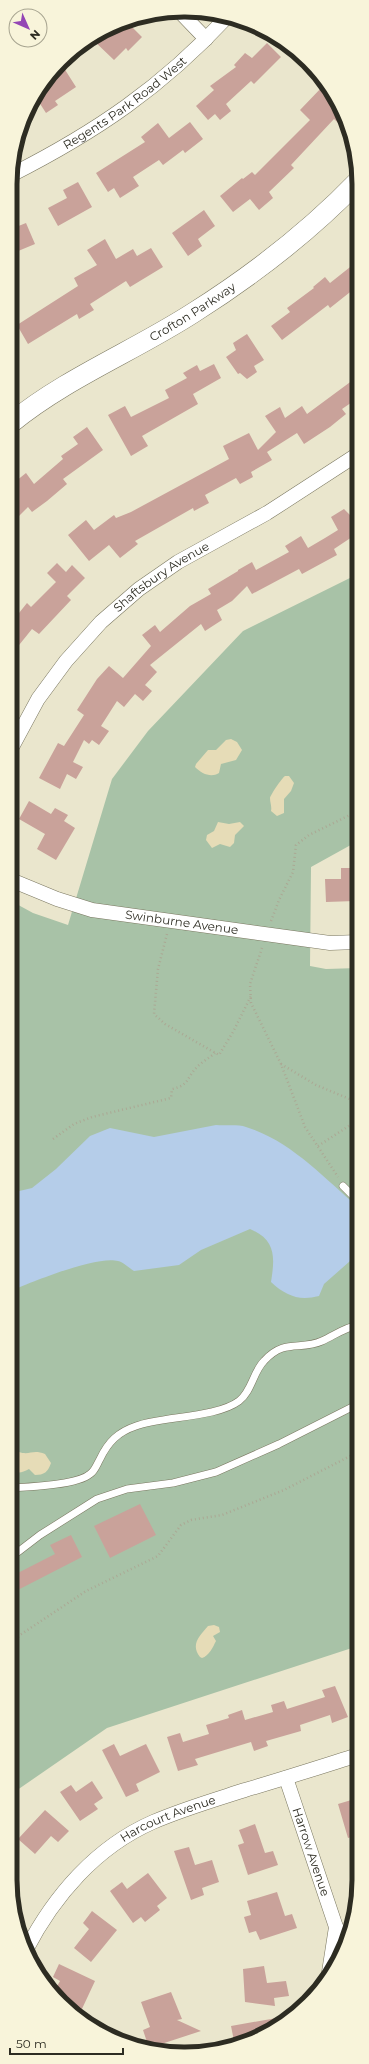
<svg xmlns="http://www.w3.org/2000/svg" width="369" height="2064" font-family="Montserrat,sans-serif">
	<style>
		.green { fill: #a8c2a7 }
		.sand { fill: #e6dcb7 }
		.water { fill: #b5cde9 }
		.building { fill: #c9a29a }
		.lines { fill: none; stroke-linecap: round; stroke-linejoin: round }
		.lane-casing { stroke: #7a7760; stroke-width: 8 }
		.street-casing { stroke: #7a7760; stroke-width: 15 }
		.secondary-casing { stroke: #7a7760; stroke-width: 21 }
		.path { stroke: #aba894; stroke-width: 2.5; stroke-dasharray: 1 3; stroke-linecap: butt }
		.lane { stroke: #fff; stroke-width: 7 }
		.street { stroke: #fff; stroke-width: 14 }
		.secondary { stroke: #fff; stroke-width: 20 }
		.labels { text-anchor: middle; stroke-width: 3.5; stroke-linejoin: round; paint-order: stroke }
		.street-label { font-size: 12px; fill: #2d2c22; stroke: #f8f4da }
		.rim { fill: none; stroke: #2d2c22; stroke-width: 5 }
	</style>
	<rect width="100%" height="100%" fill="#eae6cd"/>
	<path class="green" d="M358 574V841L311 867 310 966 326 969 358 968V1646L107 1728 10 1795 11 901 33 913 68 925 112 779 148 731 243 631Z"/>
	<path class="sand" d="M231 739 237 742 242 750 236 760 221 764 219 773C211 778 202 774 195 767L196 764 208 750H216L226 740Z
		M285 776H289L294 783 291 791 284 799V813L277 816 271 811C272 806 270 803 270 798 271 794 282 778 285 776Z
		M218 822 229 824 240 822 244 826 235 835 234 843 230 847 220 844 212 848 206 840 207 835 214 831Z
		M10 1448C29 1459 30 1448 45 1454L51 1463C48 1472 44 1475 35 1475L29 1469C21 1473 18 1474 10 1469Z
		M214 1625 219 1627 220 1632 213 1636 216 1641C213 1647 209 1656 202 1658L200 1657C190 1644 200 1636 208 1626Z"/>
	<path class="water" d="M216 1125C225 1126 238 1124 246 1127 291 1141 324 1178 358 1207V1254L324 1284 319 1296C299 1301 286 1296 271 1282 275 1257 276 1240 250 1229L201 1250 179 1265 134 1271C129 1268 123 1262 118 1261 98 1255 31 1282 11 1291V1193L32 1188 56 1169 90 1136 110 1128 154 1137Z"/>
	<path class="building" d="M127 22 142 37 128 51 126 48 114 60 92 39Z
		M267 43 281 57 254 84 251 81 226 104 231 111 220 120 215 114 208 120 196 106 214 90 210 86 236 67 234 65 245 53 252 58Z
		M62 65 76 87 55 101 58 105 46 113 35 96Z
		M324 85 346 118 350 134 334 119 291 165 294 168 269 192 273 198 259 210 250 199 233 212 220 196 242 178 243 179 252 172 255 175 310 120 300 110Z
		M190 122 203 139 185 153 183 150 163 165 159 160 133 177 139 186 120 198 114 188 108 192 96 173 145 142 141 137 158 123 169 138Z
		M78 182 92 207 58 226 48 208 67 198 63 190Z
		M204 210 215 226 198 239 202 246 188 256 172 233Z
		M26 223 35 244 11 254V229Z
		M105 239 116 259 133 249 137 256 151 248 163 267 130 287 126 281 90 304 94 310 79 319 77 314 28 344 17 325 78 286 74 278 97 265 87 250Z
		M359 260V285L330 308 328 305 282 340 271 326 290 312 287 308 314 288 313 287 325 277 330 283Z
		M247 334 264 360 254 366 257 372 247 379 240 373 238 374 226 357 236 350 233 343Z
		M214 364 221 378 193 394 198 404 142 436 148 446 131 456 108 415 125 406 131 417 169 398 165 390 187 378 183 373 197 365 200 371Z
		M353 380 358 388V398L342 409 346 414 330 427 304 444 297 433 267 452 272 460 251 472 253 477 240 484 236 478 205 495 209 503 194 511 193 508 135 541 138 544 120 558 109 545 89 561 68 535 86 520 94 530 114 515 116 518 131 512 229 459 223 446 249 433 258 450 276 432 265 416 280 407 285 418 302 406 307 414Z
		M87 427 103 450 63 479 67 484 47 501 32 512 28 507 11 524V485L26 473 34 484 63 459 61 456 78 444 73 437Z
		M344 509 350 515 358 510V533L334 549 337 555 302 574 299 569 252 594 247 586 232 601 217 610 222 620 205 631 201 624 150 665 157 672 145 685 152 691 143 701 135 694 124 707 117 701 101 726 109 731 99 745 92 740 89 744 84 740 73 762 83 767 76 779 67 774 60 789 39 778 58 743 64 746 84 715 77 710 97 679 109 666 123 678 151 646 142 635 155 625 160 632 190 606 211 594 208 589 238 571V570L252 562 256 570 289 552 285 546 301 536 308 548 325 538 338 530 331 517Z
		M57 563 66 572 72 565 85 578 67 596 71 600 39 634 32 629 11 655V623L27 603 31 607 56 582 47 573Z
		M29 801 51 814 55 808 68 815 64 821 75 828 56 860 37 849 45 834 19 819Z
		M341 868H358V895L354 896 355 901 326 902 325 879H341Z
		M140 1504 156 1535 110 1558 94 1526Z
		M71 1535 82 1557 10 1594V1577L55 1554 50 1545Z
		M335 1686 348 1717 332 1723 330 1715 300 1725 301 1731 266 1741 268 1746 254 1751 251 1742 195 1759 198 1765 178 1771 167 1737 180 1733 183 1742 209 1734 206 1725 229 1718 228 1715 242 1710 245 1720 273 1712 271 1705 284 1701 287 1709 325 1697 322 1690Z
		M114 1744 120 1756 146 1744 160 1772 136 1784 139 1791 126 1797 102 1750Z
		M92 1781 103 1798 94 1804 98 1809 80 1821 60 1792 71 1785 76 1792Z
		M358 1798V1835L348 1838 338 1804Z
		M45 1810 69 1831 58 1842 51 1836 35 1854 18 1839Z
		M255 1824 265 1853 273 1851 278 1865 248 1875 238 1845 244 1843 239 1830Z
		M189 1847 195 1865 212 1860 219 1882 202 1888 204 1895 191 1900 174 1851Z
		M148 1873 167 1898 157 1906 160 1910 145 1922 141 1917 133 1923 110 1891 122 1882 127 1889Z
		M277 1892 285 1916 292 1914 297 1928 260 1940 256 1931 249 1933 244 1917 251 1915 247 1901Z
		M92 1911 117 1930 91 1962 74 1948 89 1929 83 1923Z
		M59 1964 95 1981 81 2011 72 2006 71 2009 61 2003 54 1992 60 1981 53 1977Z
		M264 1966 267 1983 286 1981 289 1996 274 1998 275 2006 245 2002 243 1969Z
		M171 1992 182 2019 177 2020 201 2031 149 2048 143 2030 150 2027 141 2002Z
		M288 2016 240 2045 235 2046 231 2026Z"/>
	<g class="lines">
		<g class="lane-casing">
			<path id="lane" d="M343 1186 358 1201
				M10 1488C28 1487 78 1485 90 1474 95 1471 97 1464 100 1459 108 1442 118 1432 136 1426 163 1416 216 1418 239 1401 252 1391 253 1372 264 1361 285 1338 300 1351 322 1341 335 1335 344 1328 358 1325
				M10 1558 40 1535 97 1499 127 1489 173 1483 216 1472 279 1444 358 1404"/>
		</g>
		<g class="street-casing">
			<g id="street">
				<path d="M181 13 206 39"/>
				<path id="s1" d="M11 175C96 132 162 87 227 17"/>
				<path id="s2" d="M11 749 38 699 66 661 101 622 139 589 178 562 267 513 358 454"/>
				<path id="s3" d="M11 880 57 899 92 910 330 943 358 942"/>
				<path id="s4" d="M286 1778 336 1927 345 1944"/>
				<path id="s5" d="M26 1950C54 1896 96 1847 153 1822 183 1809 214 1800 245 1790 283 1779 320 1767 358 1755"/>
				<path d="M329 1972 336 1927"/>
			</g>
		</g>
		<g class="secondary-casing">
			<g id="secondary">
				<path id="s6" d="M11 423C66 378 134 351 193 313 253 275 310 231 359 180"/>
			</g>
		</g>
		<path class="path" d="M271 921 279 900 293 872 296 845 309 835 358 811
			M167 934 158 969 154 1014 165 1024 219 1055 233 1032 251 996
			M262 948 250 984 251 1003 281 1064 305 1127 338 1177
			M281 1064 316 1085 352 1100 358 1105
			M53 1139 74 1124 92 1117 171 1098 172 1089C190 1085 186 1078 197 1067 202 1062 209 1058 215 1053
			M318 1146 358 1120
			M10 1646 20 1635 86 1591 158 1556 181 1525 191 1520 222 1515 284 1490 358 1452"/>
		<use href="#lane" class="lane"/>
		<use href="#street" class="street"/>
		<use href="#secondary" class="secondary"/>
	</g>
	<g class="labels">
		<g class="street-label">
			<text dy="4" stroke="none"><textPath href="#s1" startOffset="135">Regents Park Road West</textPath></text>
			<text dy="4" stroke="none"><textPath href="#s6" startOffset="213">Crofton Parkway</textPath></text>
			<text dy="4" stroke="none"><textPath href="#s2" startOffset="232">Shaftsbury Avenue</textPath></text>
			<text dy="4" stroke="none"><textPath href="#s3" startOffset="177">Swinburne Avenue</textPath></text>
			<text dy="4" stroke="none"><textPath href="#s5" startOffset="199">Harcourt Avenue</textPath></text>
			<text dy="4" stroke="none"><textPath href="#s4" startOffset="78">Harrow Avenue</textPath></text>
		</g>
	</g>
	<path d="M0 0H369V2064H0ZM184 17H185A167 167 0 0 1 352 184V1880A167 167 0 0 1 185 2047H184A167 167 0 0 1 17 1880V184A167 167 0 0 1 184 17Z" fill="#f8f4da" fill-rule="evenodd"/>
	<path class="rim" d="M184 17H185A167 167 0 0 1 352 184V1880A167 167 0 0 1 185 2047H184A167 167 0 0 1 17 1880V184A167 167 0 0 1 184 17Z"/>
	<g transform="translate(28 28) rotate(135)"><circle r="19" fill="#f8f4da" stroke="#a7a490"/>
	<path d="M0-3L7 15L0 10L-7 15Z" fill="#9445b5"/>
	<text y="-6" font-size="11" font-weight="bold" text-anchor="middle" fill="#2d2c22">N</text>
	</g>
	<path d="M10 2048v6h113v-6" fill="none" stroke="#2d2c22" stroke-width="2"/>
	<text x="16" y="2048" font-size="12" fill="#2d2c22" stroke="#f8f4da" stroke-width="3" paint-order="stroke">50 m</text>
</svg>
